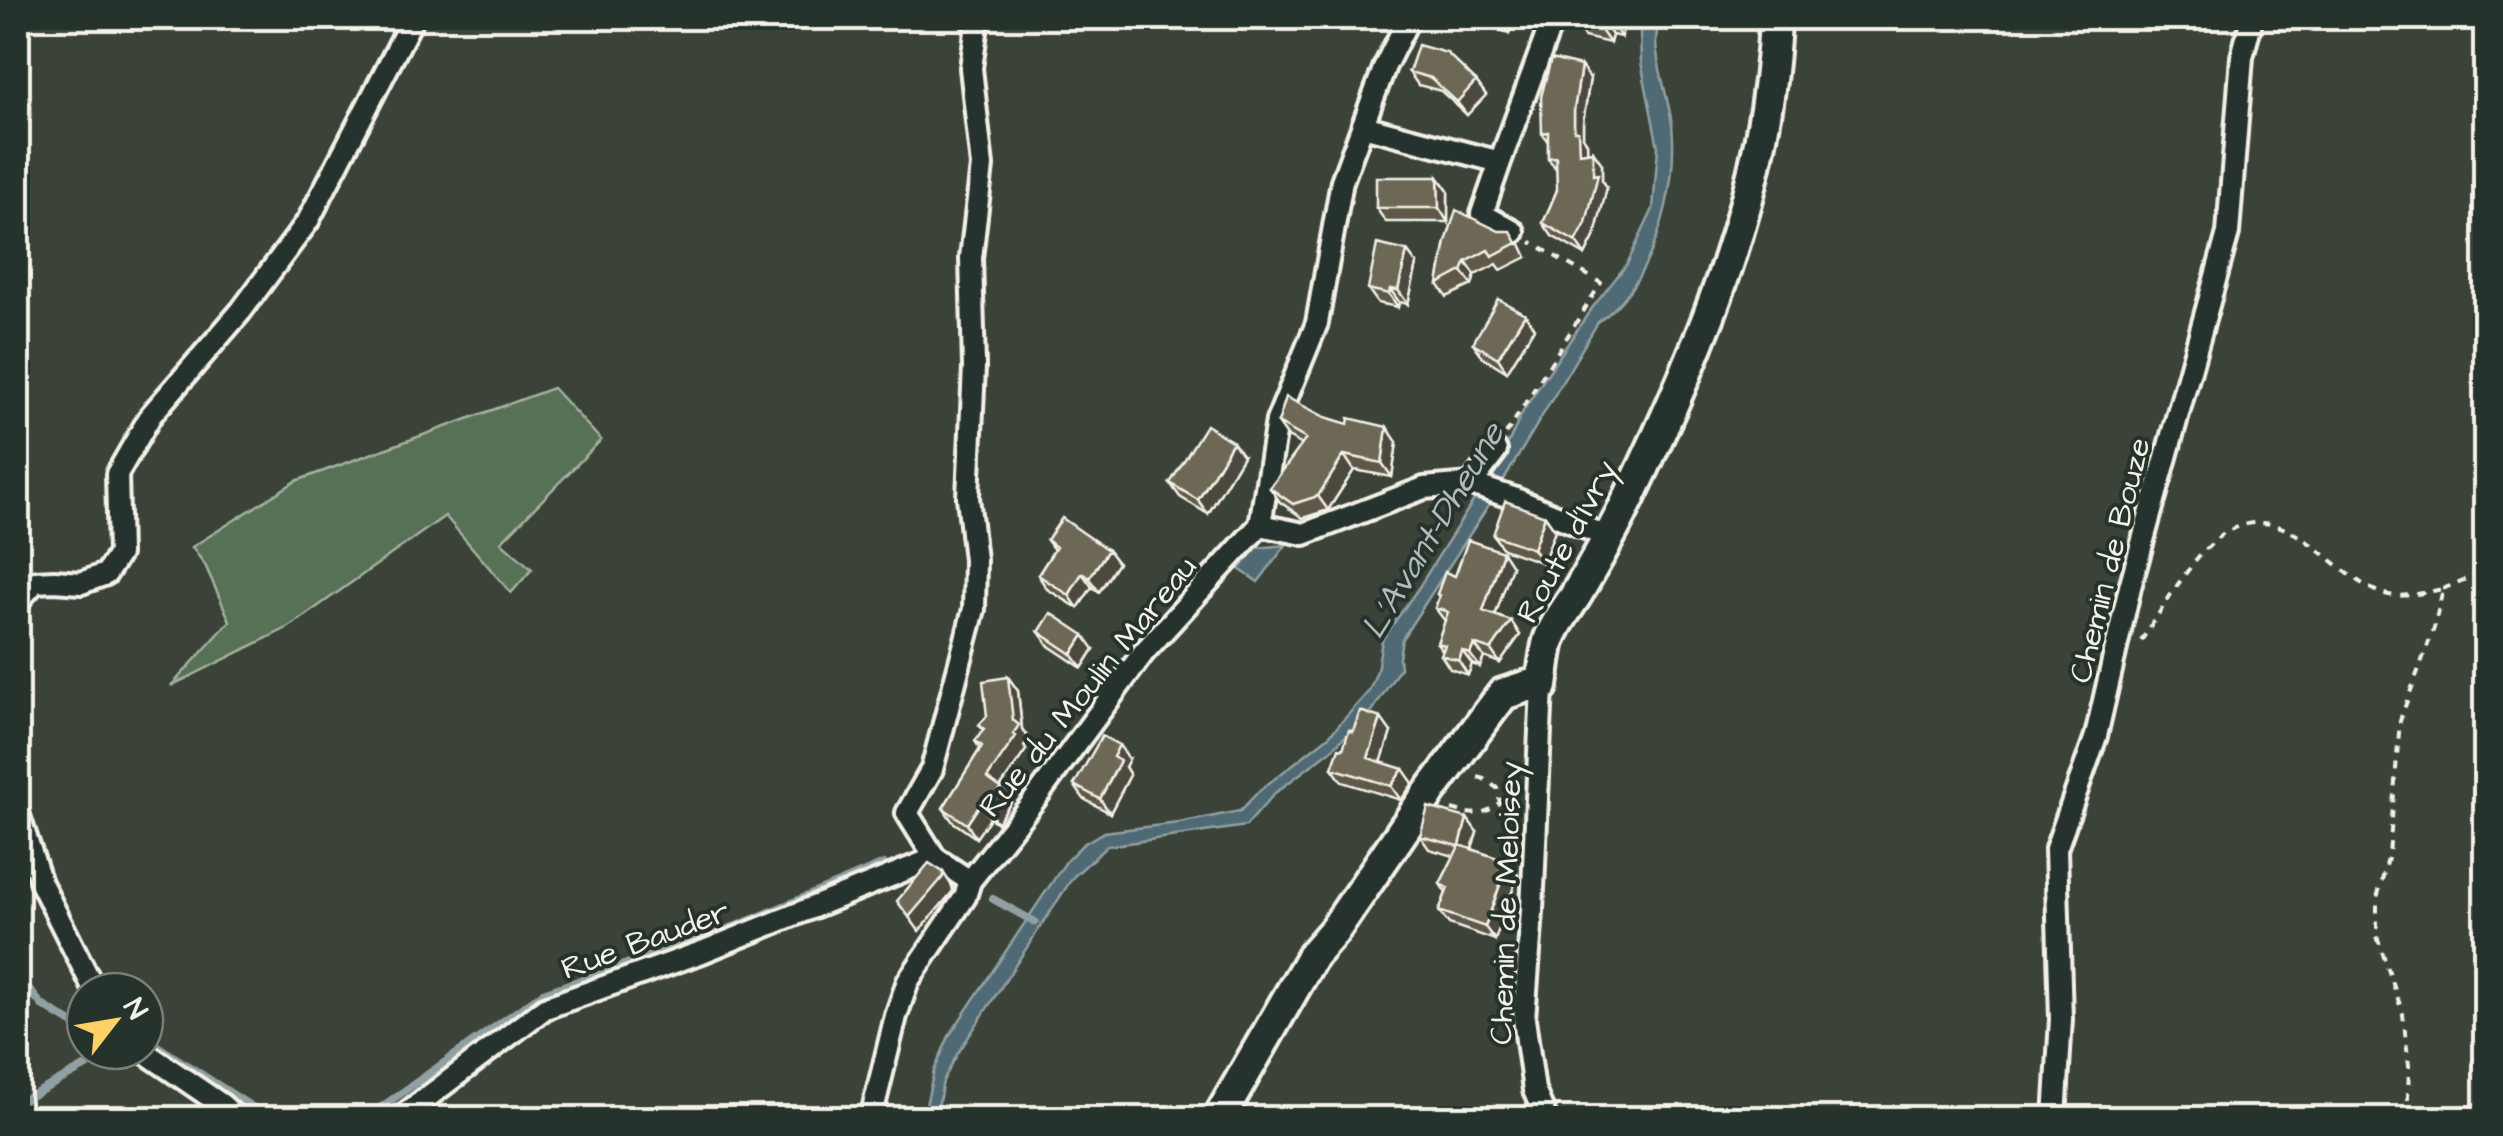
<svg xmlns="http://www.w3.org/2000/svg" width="2503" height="1136" font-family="'Architects Daughter',sans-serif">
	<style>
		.green { fill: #567157; stroke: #a5b1a0; stroke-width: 2.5 }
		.water { fill: #4f6a74; stroke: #91a0a2; stroke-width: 2.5 }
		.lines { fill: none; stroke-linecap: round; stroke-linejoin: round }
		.stream { stroke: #91a0a2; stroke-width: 8 }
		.minor-casing { stroke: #f4f1e8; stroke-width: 28 }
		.secondary-casing { stroke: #f4f1e8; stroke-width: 38 }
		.path { stroke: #f4f1e8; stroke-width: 4; stroke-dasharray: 8 8; stroke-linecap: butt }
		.minor { stroke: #26332d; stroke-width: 20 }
		.secondary { stroke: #26332d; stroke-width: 30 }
		.wall { fill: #5e594a; stroke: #f4f1e8; stroke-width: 2.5 }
		.shaded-wall { fill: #4c493c; stroke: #f4f1e8; stroke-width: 2.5 }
		.building { fill: #6d6856; stroke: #f4f1e8; stroke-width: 2.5 }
		.labels { text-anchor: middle; stroke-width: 8; stroke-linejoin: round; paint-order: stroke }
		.street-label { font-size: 32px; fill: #f4f1e8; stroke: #26332d }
		.water-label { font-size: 35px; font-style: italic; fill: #b2bbba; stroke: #26332d }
	</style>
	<rect width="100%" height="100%" fill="#3b4339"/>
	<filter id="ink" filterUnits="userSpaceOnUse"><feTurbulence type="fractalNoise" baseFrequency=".01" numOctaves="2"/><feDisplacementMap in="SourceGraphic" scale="20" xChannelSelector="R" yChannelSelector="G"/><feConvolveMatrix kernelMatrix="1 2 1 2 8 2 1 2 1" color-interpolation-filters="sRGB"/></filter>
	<g filter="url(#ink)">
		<path class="green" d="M553 388 601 440 501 542 532 569 511 593 445 516 289 627 171 686 230 621 205 565 192 547 296 481Z"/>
		<path class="water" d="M1644 18H1660C1659 25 1656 33 1656 41 1656 64 1669 100 1672 125 1679 189 1653 284 1598 322L1501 485 1486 478 1507 446 1524 409 1589 312 1627 264 1653 209 1658 147 1641 62 1640 34Z
			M1477 495 1494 497 1402 639 1399 658 1400 668 1373 710 1330 751 1275 793 1246 826 1107 846 1073 877 958 1053 943 1081 936 1118H923L934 1071 949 1036 1067 860 1083 844 1104 832 1179 823 1240 811 1259 791 1329 736 1369 691 1377 671 1382 640 1419 587Z
			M1286 545 1258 582 1239 569 1257 548Z"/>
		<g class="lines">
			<path class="stream" d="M993 899 1035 922
				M18 976 42 1005 85 1031
				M145 1038 269 1118
				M18 1103 114 1051
				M366 1118 543 993 739 925 884 864"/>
			<g class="minor-casing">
				<path id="minor" d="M1363 126 1500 162 1553 18
					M1500 162 1482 214 1514 232
					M1471 484 1496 451
					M1260 525 1304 534 1424 488 1471 484 1513 498 1610 538
					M18 601 35 582 54 581 81 583 106 574 119 554 117 474 151 415 241 311 308 221 413 18
					M1542 686 1532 911 1524 1019 1534 1090 1546 1118
					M18 813 41 883 95 991
					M970 881 935 858 907 813 932 769 974 609 975 560 968 497 974 367 971 258 982 166 971 68 978 18
					M143 1051 222 1105 236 1118
					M400 1118 545 1008 702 952 935 858
					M871 1118 896 1016 908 981 965 897 970 881 1036 798 1144 652 1260 525 1277 421 1317 323 1342 181 1385 66 1409 18
					M2055 1118 2061 1019 2056 849 2096 736 2130 587 2228 233 2242 57 2252 18"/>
			</g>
			<g class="secondary-casing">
				<path id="secondary" d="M1219 1118 1313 955 1334 931 1423 801 1503 694 1528 686H1542C1544 672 1545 655 1549 641 1554 625 1567 609 1576 595 1594 564 1612 534 1627 502 1701 349 1769 189 1775 18"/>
			</g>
			<path class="path" d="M1506 434 1601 283 1531 242
				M2443 589 2486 570
				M2141 641C2165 605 2187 564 2220 536 2226 531 2233 529 2240 526 2298 506 2342 587 2389 595 2406 598 2426 592 2443 589L2434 628 2400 720 2389 855 2377 898V936L2403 1014 2409 1066 2408 1097 2403 1118
				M1452 809C1472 815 1483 817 1500 802L1497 788 1482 778 1476 777"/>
			<use href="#minor" class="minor"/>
			<use href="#secondary" class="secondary"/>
		</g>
		<path class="wall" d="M1478 18H1514L1509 34 1484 26Z
			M1625 18 1621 37 1612 35 1610 43 1584 37 1575 24Z
			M1409 72 1476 81 1486 95 1467 115 1441 91 1418 85Z
			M1590 78 1583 122V137L1587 143V152L1602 164V180L1607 187 1595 235 1585 255 1552 236 1543 223 1557 190V170L1548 158V142L1542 133Z
			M1438 177 1448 191V222H1386L1376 208Z
			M1446 242 1521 244 1527 257 1501 270 1497 264 1475 275 1472 285 1447 297 1438 284Z
			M1407 251 1417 264 1408 304 1399 302 1398 307 1378 303 1368 289Z
			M1525 314 1534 328 1507 372 1483 357 1473 343Z
			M1325 417 1397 442 1392 477 1354 470 1328 510 1303 518 1280 502 1270 488 1302 445 1288 437 1278 423Z
			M1243 456 1208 514 1180 497 1170 483Z
			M1545 516 1555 530 1543 563 1503 549 1493 535Z
			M1047 540 1108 550 1118 563 1099 592 1092 587 1078 608 1047 589 1038 575 1054 550Z
			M1512 566 1495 616 1511 621 1520 635 1500 663 1484 657 1480 667 1472 664 1468 675 1450 669 1441 655 1443 651 1437 643 1445 621 1435 608 1439 597 1437 594 1455 576Z
			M1039 632 1094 649 1082 668 1049 646Z
			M1008 677 1018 691 1022 729 1029 739 1024 746 1026 750 1000 787 1011 802 997 823 990 818 976 838 953 822 943 808 980 749 975 741 983 730 979 725 987 716Z
			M1353 732H1391L1381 762 1413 783 1401 800 1342 782 1332 768Z
			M1129 759 1125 767 1130 775 1110 813 1084 799 1074 785Z
			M1477 832 1472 849 1508 862 1518 875 1495 940 1449 924 1439 911 1446 893 1440 884 1454 856 1429 849 1420 836Z"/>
		<path class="shaded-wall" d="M1501 18H1514L1509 34 1500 21Z
			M1612 18H1625L1621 37 1611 23Z
			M1602 21 1612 35 1610 43 1600 29Z
			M1581 66 1590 78 1583 122V137L1587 143 1588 166 1579 153 1574 131V110Z
			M1476 81 1486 95 1467 115 1457 102Z
			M1593 151 1602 164V180L1607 187 1595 235 1585 255 1576 242 1593 175Z
			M1438 177 1448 191V222L1439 208Z
			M1407 251 1417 264 1408 304 1398 290Z
			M1466 262 1475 275 1472 285 1462 271Z
			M1390 289 1399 302 1398 307 1389 294Z
			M1525 314 1534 328 1507 372 1498 358Z
			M1387 427 1397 442 1392 477 1382 463Z
			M1233 442 1243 456 1208 514 1198 500Z
			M1344 455 1354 470 1328 510 1318 496Z
			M1545 516 1555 530 1543 563 1533 549Z
			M1108 550 1118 563 1099 592 1089 578Z
			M1503 552 1512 566 1492 625 1483 611Z
			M1082 573 1092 587 1078 608 1069 595Z
			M1511 621 1520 635 1500 663 1491 650Z
			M1084 635 1094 649 1082 668 1072 654Z
			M1474 644 1484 657 1480 667 1470 654Z
			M1462 651 1472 664 1468 675 1459 661Z
			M1008 677 1018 691 1022 729 1029 739 1024 746 1026 750 997 792 987 778 1013 734Z
			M1381 718 1391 732 1378 772 1368 758Z
			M1119 745 1129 759 1125 767 1130 775 1110 813 1100 799 1113 757Z
			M1403 769 1413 783 1401 800 1391 786Z
			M1001 788 1011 802 997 823 987 809Z
			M980 804 990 818 976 838 967 824Z
			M1467 818 1477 832 1469 858 1460 845Z
			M1508 862 1518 875 1495 940 1485 927Z
			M943 872 952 886 953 891 919 931 909 917Z"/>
		<path class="building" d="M1576 18H1612L1611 23 1602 21 1600 29 1575 24Z
			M1418 45 1447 53 1476 81 1457 102 1431 78 1409 72Z
			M1551 59 1581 66 1574 110V131H1578L1579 153 1593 151V175L1598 174 1586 223 1576 242 1543 223 1557 190 1556 157 1548 158V132L1542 133 1541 97Z
			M1376 177H1438L1439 208H1376Z
			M1456 210 1499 231H1511L1517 243 1492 256 1488 250 1466 262 1462 271 1438 284 1446 242Z
			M1377 244 1407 251 1398 290 1390 289 1389 294 1368 289Z
			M1498 299 1525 314 1498 358 1473 343Z
			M1286 397 1325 417 1348 424 1349 418 1387 427 1382 463 1344 455 1318 496 1293 504 1270 488 1306 439 1278 423Z
			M1206 425 1233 442 1198 500 1170 483Z
			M1505 501 1545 516 1533 549 1493 535Z
			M1062 518 1108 550 1089 578 1082 573 1069 595 1038 575 1056 547 1047 540Z
			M1468 540 1503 552 1483 611 1511 621 1491 650 1474 644 1470 654 1462 651 1459 661 1441 655 1445 645 1437 643 1448 612 1435 608 1440 595 1437 594 1445 572 1455 576Z
			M1051 613 1084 635 1072 654 1039 632Z
			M1008 677 1013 720 1019 725 1013 734 1016 736 987 778 1001 788 987 809 980 804 967 824 943 808 982 746 975 741 984 729 979 725 987 716 983 681Z
			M1360 711 1381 718 1368 758 1403 769 1391 786 1332 768 1339 748 1343 749 1349 730 1353 732Z
			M1102 736 1119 745 1113 757 1120 761 1100 799 1074 785Z
			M1428 807 1467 818 1460 845 1508 862 1485 927 1439 911 1448 888 1440 884 1459 846 1420 836Z
			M929 863 943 872V877L909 917 897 901Z"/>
	</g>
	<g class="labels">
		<g class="street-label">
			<text transform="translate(1566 541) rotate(-62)" y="11">Route d'Ivry</text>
			<text transform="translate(2109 560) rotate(-76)" y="11">Chemin de Bouze</text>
			<text transform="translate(1087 686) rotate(-51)" y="11">Rue du Moulin Mareau</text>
			<text transform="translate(1505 903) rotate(-88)" y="11">Chemin de Meloisey</text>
			<text transform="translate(645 939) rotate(-20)" y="11">Rue Bauder</text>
		</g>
		<g class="water-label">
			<text transform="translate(1432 530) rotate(-59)" y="12">L'Avant-Dheune</text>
		</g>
	</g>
	<rect width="2503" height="1136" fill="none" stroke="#26332d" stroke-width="60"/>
	<rect x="30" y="30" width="2443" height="1076" fill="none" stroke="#f4f1e8" stroke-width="4" filter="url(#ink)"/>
	<g transform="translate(115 1021) rotate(59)"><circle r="48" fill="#26332d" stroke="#787f78" stroke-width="2.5"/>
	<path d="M0-8L18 38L0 25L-18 38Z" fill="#ffd166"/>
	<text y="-15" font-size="28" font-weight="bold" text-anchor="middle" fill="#f4f1e8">N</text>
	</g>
</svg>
